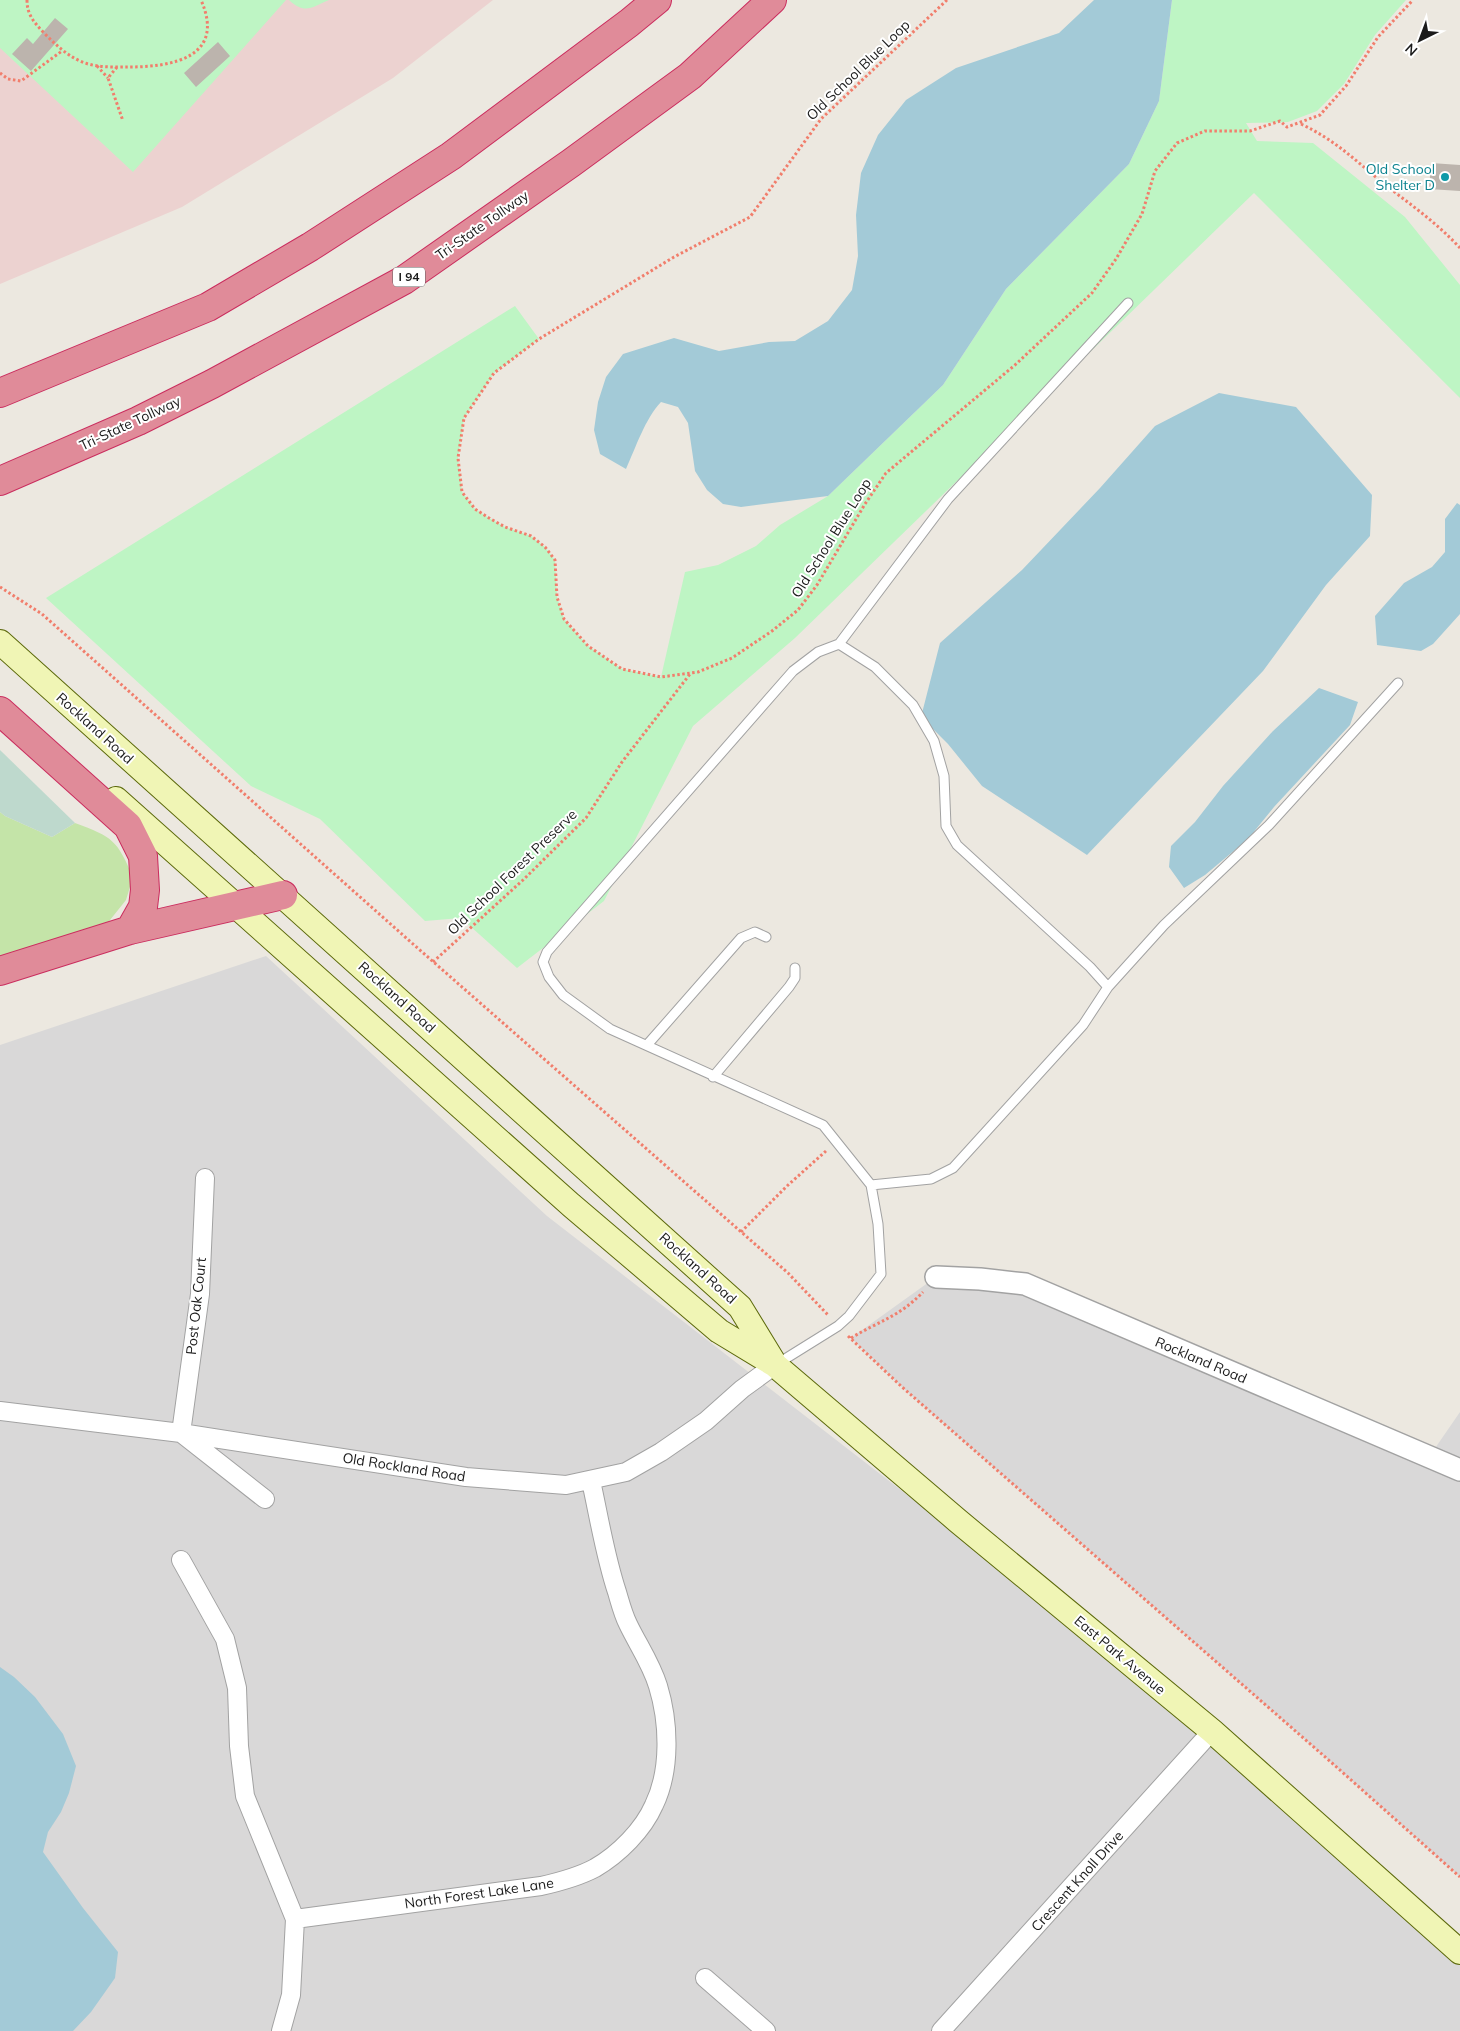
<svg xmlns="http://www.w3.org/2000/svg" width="1460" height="2031" font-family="Mulish,sans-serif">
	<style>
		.residential { fill: #d9d8d8 }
		.commercial { fill: #ecd2d0 }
		.grass { fill: #c4e4a8 }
		.wetland { fill: #bed9cd }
		.park { fill: #bef5c4 }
		.water { fill: #a3cad7 }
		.building { fill: #bcb4ad }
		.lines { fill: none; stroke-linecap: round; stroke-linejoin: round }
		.service-casing { stroke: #a2a2a2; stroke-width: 11 }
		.minor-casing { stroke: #a2a2a2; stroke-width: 20 }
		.tertiary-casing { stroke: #a2a2a2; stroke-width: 24 }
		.secondary-casing { stroke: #5c690b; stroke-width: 26 }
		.motorway-casing { stroke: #ca2d5e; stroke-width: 30 }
		.path { stroke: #f17e6c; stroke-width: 3; stroke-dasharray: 2.5 2.5; stroke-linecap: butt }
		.service { stroke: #fff; stroke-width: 9 }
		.minor { stroke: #fff; stroke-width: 18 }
		.tertiary { stroke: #fff; stroke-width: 21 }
		.secondary { stroke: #f0f5b5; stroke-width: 24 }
		.motorway { stroke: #e08b99; stroke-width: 28 }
		.culture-dot { fill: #0f9aa8; stroke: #fff; stroke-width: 2 }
		.labels { text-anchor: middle; stroke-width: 4; stroke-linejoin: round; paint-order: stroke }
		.shield { fill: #fff; stroke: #5f5f5f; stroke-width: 1 }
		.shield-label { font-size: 12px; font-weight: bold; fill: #1b1b1b }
		.street-label { font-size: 14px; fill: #1b1b1b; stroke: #fff }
		.culture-label { font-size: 14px; fill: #0d838f; stroke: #fff; text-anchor: end }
	</style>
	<rect width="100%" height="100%" fill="#ece8e0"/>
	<path class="residential" d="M266 956 547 1216 1212 1731 1460 1952V2031H0V1045Z
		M936 1277 1025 1284 1429 1457 1460 1412V1877L1332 1763 902 1387 851 1338Z"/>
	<path class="commercial" d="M0 0H493L393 78 182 207 0 284Z"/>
	<path class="grass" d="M0 812 5 816 52 837 75 823C113 837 117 840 133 877L126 900 94 940 0 968Z"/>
	<path class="wetland" d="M0 750 75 823 52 837 5 816 0 812Z"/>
	<path class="park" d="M0 0H286L133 172 0 48Z
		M289 0H329C312 7 305 15 289 0Z
		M1172 0H1406L1375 35 1344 84 1317 111 1288 122 1246 123 1257 141 1313 143 1405 217 1460 285V398L1254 193 795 638 693 726 604 901 517 968 461 918 425 921 320 819 251 786 46 598 515 306 539 339 494 373 464 418 458 458 462 492 475 509 489 518 505 527 531 536 545 547 555 560 557 597 564 619 588 646 622 669 661 677 685 572 718 565 756 546 780 525 828 496 943 385 1006 289 1129 164 1159 101Z"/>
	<path class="water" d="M1094 0H1172L1159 101 1129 164 1006 289 943 385 828 496 741 507 723 504 707 490 695 471 688 423 678 407 661 402C645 419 636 447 626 469L600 454 594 430 598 402 606 377 623 354 674 338 719 351 769 342 795 341 828 321 852 290 858 256 856 215 861 173 878 135 906 100 956 68 1059 33Z
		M1219 393 1296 407 1372 495 1370 536 1326 585 1263 671 1087 855 982 786 948 744 921 717 940 643 1022 570 1100 488 1155 426Z
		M1457 503 1460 505V614L1433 644 1421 651 1377 645 1375 616 1404 583 1432 567 1445 552V519Z
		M1319 688 1358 702 1350 725 1274 807 1248 839 1205 875 1184 888 1169 867 1171 846 1195 822 1223 786 1273 731Z
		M0 1667 14 1677 35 1697 63 1734 76 1766 69 1793 61 1812 48 1832 43 1852 83 1908 118 1952 115 1978 91 2012 73 2031H0Z"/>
	<path class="building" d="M55 18 68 29 31 71 12 54 27 38 33 44Z
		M218 42 230 56 196 87 184 73Z
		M1431 163 1460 165V191L1429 189Z"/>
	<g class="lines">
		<g class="service-casing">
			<path id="service" d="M839 644 875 667 913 705 934 741 944 776 946 826 957 845 1090 967 1108 987
				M647 1045 741 938 755 932 766 937
				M713 1077 789 987 795 978V968
				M871 1185 931 1179 953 1168 1083 1025 1108 987 1164 925 1269 825 1398 683
				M777 1364 838 1326 849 1316 881 1274 878 1224 871 1185 823 1125 610 1029 563 995 549 977 543 962 547 952 793 671 818 652 839 644 948 499 1128 303"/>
		</g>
		<g class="minor-casing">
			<path id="minor" d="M205 1178 200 1294 181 1433 265 1499
				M0 1411 181 1433 466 1477 566 1485 626 1472 661 1452 706 1421 742 1389 775 1365
				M181 1560 225 1639 237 1688 239 1746 245 1796 295 1919 291 1995 281 2031
				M295 1919 541 1886C559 1882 578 1877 595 1868 619 1854 643 1830 654 1805 671 1770 669 1722 658 1686 651 1663 638 1645 628 1624 623 1614 620 1602 617 1592 605 1556 599 1517 591 1481
				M705 1978 766 2031
				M941 2031 1212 1731"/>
		</g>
		<g class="tertiary-casing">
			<path id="tertiary" d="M936 1277 980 1279 1025 1284 1460 1470"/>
		</g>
		<g class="secondary-casing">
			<path id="secondary" d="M0 642 740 1307 773 1361
				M116 799 571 1205 719 1331 775 1365 958 1521 1212 1731 1460 1952"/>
		</g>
		<g class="motorway-casing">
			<path id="motorway" d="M0 393 208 307 310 247 451 156 629 23 657 0
				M0 481 138 421 212 384 404 280 571 163 690 76 772 0
				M0 711 128 826 143 856 145 890 143 907 130 930
				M0 971 130 930 283 895"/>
		</g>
		<path class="path" d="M27 0C27 15 34 22 44 33 55 44 65 54 80 61 95 68 113 67 129 67 173 67 226 57 201 0
			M947 0 821 119 750 217 674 257 539 339 494 373 464 418 458 458 462 492 475 509 489 518 505 527 531 536 545 547 555 560 557 597 564 619 588 646 622 669 661 677 698 672 732 658 772 631 798 610 817 585 865 504 886 473 1015 365 1092 293 1116 259 1142 214 1155 171 1177 143 1205 131H1250L1280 121 1287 127 1320 115 1346 86 1378 37 1413 0
			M97 66 108 78
			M117 67 108 78 123 121
			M0 73 8 79 21 81 62 51
			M1301 124C1335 140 1355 160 1384 184 1410 204 1437 223 1460 248
			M0 587 42 614 413 944 788 1273 828 1315
			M433 962 523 880 586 818 622 762 690 674
			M741 1232 787 1186 826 1151
			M848 1336 902 1387 1332 1763 1460 1877
			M851 1338C879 1321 899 1317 923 1292"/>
		<use href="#service" class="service"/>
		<use href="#minor" class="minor"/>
		<use href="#tertiary" class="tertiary"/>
		<use href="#secondary" class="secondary"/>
		<use href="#motorway" class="motorway"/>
	</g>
	<circle class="culture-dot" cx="1445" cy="177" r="5"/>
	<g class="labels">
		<rect class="shield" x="393" y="267.5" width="32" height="19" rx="4"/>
		<g class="shield-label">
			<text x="409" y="281">I 94</text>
		</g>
		<g class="street-label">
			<text transform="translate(858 70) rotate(-44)" y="5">Old School Blue Loop</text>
			<text transform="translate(482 225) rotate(-35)" y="5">Tri-State Tollway</text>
			<text transform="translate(130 423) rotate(-25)" y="5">Tri-State Tollway</text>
			<text transform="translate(831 538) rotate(-58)" y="5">Old School Blue Loop</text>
			<text transform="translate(95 728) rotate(42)" y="5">Rockland Road</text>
			<text transform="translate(512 872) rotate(-44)" y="5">Old School Forest Preserve</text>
			<text transform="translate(397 997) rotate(42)" y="5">Rockland Road</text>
			<text transform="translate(698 1268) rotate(42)" y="5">Rockland Road</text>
			<text transform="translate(196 1306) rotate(-84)" y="5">Post Oak Court</text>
			<text transform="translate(1201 1360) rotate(23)" y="5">Rockland Road</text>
			<text transform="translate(404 1467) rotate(9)" y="5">Old Rockland Road</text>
			<text transform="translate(1120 1655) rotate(40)" y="5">East Park Avenue</text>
			<text transform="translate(1077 1881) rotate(-48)" y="5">Crescent Knoll Drive</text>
			<text transform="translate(479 1893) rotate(-8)" y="5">North Forest Lake Lane</text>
		</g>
		<g class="culture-label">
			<text x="1435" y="174">Old School<tspan x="1435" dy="16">Shelter D</tspan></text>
		</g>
	</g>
	<g transform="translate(1420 40) rotate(222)" stroke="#ffffff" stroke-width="4" paint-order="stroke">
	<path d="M0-4L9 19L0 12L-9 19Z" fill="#1b1b1b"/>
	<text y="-8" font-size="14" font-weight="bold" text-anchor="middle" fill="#1b1b1b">N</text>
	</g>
</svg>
